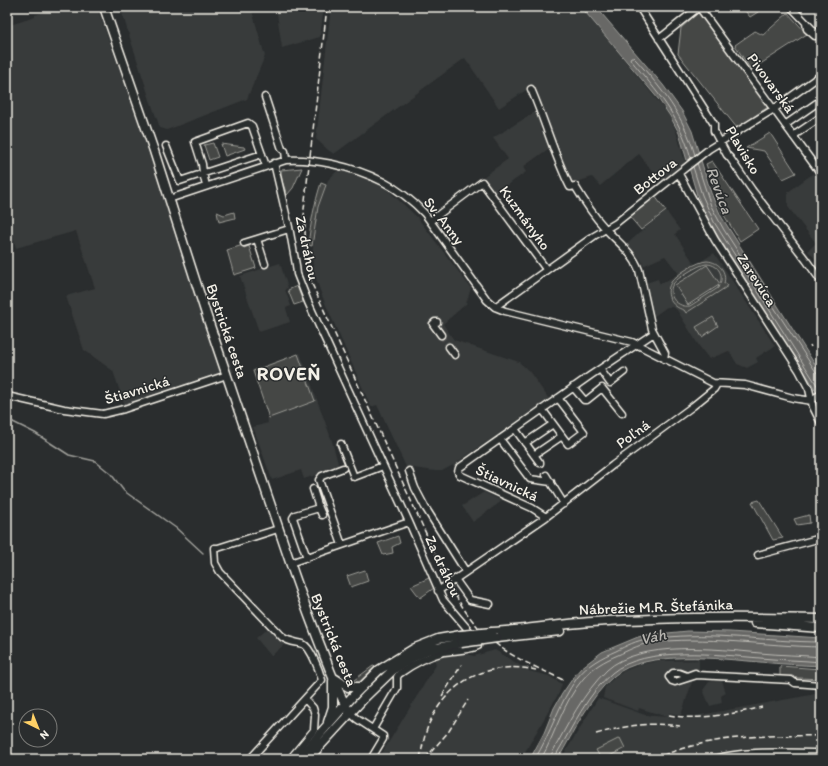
<svg xmlns="http://www.w3.org/2000/svg" width="828" height="766" font-family="Itim,sans-serif">
	<style>
		.built { fill: #373a3a }
		.green { fill: #444645; stroke: #9c9c96; fill-rule: evenodd }
		.water { fill: #676866; stroke: #9f9f9a }
		.lines { fill: none; stroke-linecap: round; stroke-linejoin: round }
		.shore { stroke: #bcbab4; stroke-width: 1 }
		.stream { stroke: #9f9f9a; stroke-width: 1.5 }
		.minor-tunnel { stroke: #484a4a; stroke-width: 6; stroke-dasharray: 6 3; stroke-linecap: butt }
		.minor-casing { stroke: #f4f1e8; stroke-width: 9 }
		.major-casing { stroke: #f4f1e8; stroke-width: 11 }
		.minor { stroke: #2a2d2e; stroke-width: 6 }
		.major { stroke: #2a2d2e; stroke-width: 8 }
		.rail { stroke: #f4f1e8; stroke-width: 1.5; stroke-dasharray: 6 3; stroke-linecap: butt }
		.major-bridge-casing { stroke: #f4f1e8; stroke-width: 11; stroke-linecap: butt }
		.major-bridge { stroke: #2a2d2e; stroke-width: 8 }
		.labels { text-anchor: middle; stroke-width: 3; stroke-linejoin: round; paint-order: stroke }
		.street-label { font-size: 15px; fill: #f4f1e8; stroke: #2a2d2e }
		.water-label { font-size: 16px; font-style: italic; fill: #b5b3ae; stroke: #2a2d2e }
		.district-label { font-size: 19px; font-weight: bold; letter-spacing: 1px; fill: #f4f1e8; stroke: #2a2d2e }
	</style>
	<rect width="100%" height="100%" fill="#2a2d2e"/>
	<filter id="ink" filterUnits="userSpaceOnUse"><feTurbulence type="fractalNoise" baseFrequency=".025" numOctaves="2"/><feDisplacementMap in="SourceGraphic" scale="8" xChannelSelector="R" yChannelSelector="G"/><feConvolveMatrix kernelMatrix="1 2 1 2 8 2 1 2 1" color-interpolation-filters="sRGB"/></filter>
	<g filter="url(#ink)">
		<path class="built" d="M59 7H97L145 139 168 211 234 372 127 412 113 371 84 350 66 296 95 288 76 231 16 248 7 219V26L35 17V15Z
			M120 7H251L265 56 247 99 167 130 160 128 150 100Z
			M276 7H324L320 37 282 48Z
			M331 7H581L670 116 677 134 685 162 661 183 639 154 600 186 592 177 571 184 534 85 499 108 465 58 334 154 328 150 316 139Z
			M538 110 542 120V127L540 129 551 147 523 167 526 172 495 194 483 177 508 159 493 138Z
			M337 171 353 173 374 181 390 192 417 217 471 288 466 304 443 324 454 340 519 362 529 371 549 399 459 461 458 464 453 467V465L442 471H435L406 467 377 405 371 407 322 296 314 273 312 255 318 207 328 180Z
			M815 172 821 180V265L808 251 816 243 788 207V192Z
			M666 211 680 230 675 234 695 265 714 253 775 346 756 358 758 362 747 368 737 364 729 351 709 359 699 346 677 310 672 307H667L666 304 667 307 653 317 646 283 658 279 660 284 679 274 665 256 643 266 642 261 627 244 637 235Z
			M280 263 288 288 285 289 291 306 286 308 290 322 259 332 240 276Z
			M300 353 332 441 339 467 304 479 301 470 272 480 253 427 268 423 267 414 252 370Z
			M484 492 502 501 473 522 462 506Z
			M270 626 285 644 271 656 256 638Z
			M495 650 521 666H529V671L549 676 562 684 559 693 521 759H392L382 753 436 665 434 658 459 652 474 656Z
			M699 660V677L693 679 681 715 669 713V718L678 719 821 693V756L763 759H561L598 698 645 715 667 717 639 708 638 711 603 698 605 687 614 678 624 671 641 664 658 661Z
			M722 680 726 693 721 696 722 703 710 706 703 690 709 682Z"/>
		<path class="green" d="M742 7H766L750 17Z
			M700 11 768 107 737 128 678 54 681 28Z
			M788 13 807 34 751 70 735 45 755 31 763 35Z
			M770 133 796 173 783 179 764 151 746 148Z
			M213 143 218 157 209 160 204 145Z
			M221 144 244 147 245 149 225 156Z
			M712 161 758 229 740 241 722 212 706 164Z
			M302 168 293 188 287 195 282 181 281 170Z
			M321 183 326 185 318 207 312 246 308 245C311 222 314 205 321 183Z
			M655 196 666 211 641 230 629 216Z
			M217 212 224 215 234 212 235 218 219 222Z
			M243 245 244 248 249 246 256 268 234 275 227 250Z
			M707 261C720 262 727 272 724 284L726 283 728 286 686 313 684 310C671 307 663 293 672 281 677 274 698 261 707 261ZM706 264C717 264 724 273 720 284L707 265 675 285 688 305 719 285 718 288 690 306C678 308 666 296 673 284 677 278 698 265 706 264Z
			M297 286 303 302 294 305 288 290Z
			M713 317 718 326 702 337 696 327Z
			M298 354 315 401 269 418 253 371Z
			M759 500 783 538 773 540 752 502Z
			M809 515 810 523 797 525 794 519Z
			M398 536 400 543 392 547 393 553 383 555 378 543Z
			M365 570 368 581 351 587 347 576Z
			M429 578 434 588 420 598 411 586Z
			M373 666 377 667 359 684 350 683Z
			M780 666 821 669V679L780 677Z
			M620 738 625 748 604 759H601L596 750Z
			M821 753V759H749L777 754Z"/>
		<path class="water" d="M581 7H596L663 85 682 111 692 131 711 193 721 216 821 374V400L809 379 710 224 697 195 679 133 670 116 659 100Z
			M688 631 730 632 821 638V666C801 665 780 664 760 662 721 659 645 649 614 676 590 696 574 732 558 759H530L544 733 554 708 562 694 575 675 581 668 602 652 638 637 647 635Z"/>
		<g class="lines">
			<path class="shore" d="M691 158C679 115 658 93 630 59L631 57H633L636 60C662 89 684 116 695 155
				M697 163 711 206 724 230 816 372 821 375
				M693 167 702 195 714 222 820 390
				M535 759C551 733 559 703 577 678 587 665 602 657 616 651 626 646 637 640 648 639 652 638 656 638 660 638 714 631 767 642 821 642
				M541 759C556 733 563 702 583 679 593 667 604 661 618 655 627 651 638 645 649 643 706 635 764 646 821 647
				M550 759 552 753C568 724 583 693 607 670 639 640 719 649 760 653 780 655 801 655 821 657
				M555 759 556 755C572 728 588 693 612 673 645 645 720 655 760 658 780 660 801 660 821 662"/>
			<path class="stream" d="M7 419 35 433 69 455 95 461 111 474 124 491 176 528 203 553"/>
			<path class="minor-tunnel" d="M441 335 449 347"/>
			<g class="minor-casing">
				<path id="minor" d="M639 7 714 124V131L727 155 730 158 752 190 806 260 821 281
					M699 7 821 174
					M791 7 816 33 815 36 807 29 806 23
					M659 39 699 7
					M531 89C545 121 554 155 570 187L575 186C584 201 592 214 604 227 616 241 632 251 639 270L652 329 665 353 664 359
					M265 97 282 149 285 151 286 160
					M785 125 821 100
					M793 136 821 117
					M166 146 180 181 262 154
					M274 163 289 227 296 265 297 274 308 302 409 522 443 600 477 640 478 646C467 651 455 650 444 652 428 656 413 664 399 674L397 677V688L373 729
					M679 174 715 240 799 370 809 389 813 407 821 423
					M206 186 203 173 202 164 195 142 248 123 252 126 266 166
					M169 199 286 160C302 159 317 161 332 164 369 172 399 186 425 214L487 300 495 307 505 311 632 342 713 383 745 385 793 398 812 401
					M430 221 482 182 546 269
					M244 243 257 239
					M265 264 257 239 289 229
					M495 307 594 236 616 223 709 149 774 109 821 75
					M437 322H435L433 324 441 335
					M449 347 455 355
					M600 369 610 383 624 372
					M573 387 584 400H587L602 388 622 413
					M7 396 64 409 103 414 124 409 227 375
					M558 398 584 432 568 444 562 436
					M812 401 816 397 821 394
					M515 429 540 463
					M500 439 530 479 551 482
					M525 443 553 424
					M341 444 354 477 383 466
					M534 455 562 436 542 409
					M409 471 415 488 425 507 466 572
					M546 475 564 504
					M313 489 319 508
					M546 517 532 508 460 475 458 472 459 468 591 375 654 333
					M342 545 319 480 322 476 343 468
					M758 555 821 538
					M307 558 293 518 295 515 319 508 322 515
					M290 563 409 522
					M455 579 470 600 490 604
					M438 591 546 517 613 465 693 406 714 389 717 384
					M697 675 675 682 672 681 669 677 673 673H679L687 676 695 673 697 675 791 680 795 683 821 685
					M350 713 357 719 383 736V739L371 759
					M250 759 322 680C320 673 311 647 303 644 296 642 289 642 282 637L220 572 215 563 214 548H218L278 529
					M290 759 314 730 315 715 313 708 305 699
					M713 759C747 750 786 753 821 753"/>
			</g>
			<g class="major-casing">
				<path id="major" d="M104 7 154 151 206 314 294 574C304 603 315 632 326 660 333 678 340 697 350 713
					M755 623 821 628
					M492 632C525 630 559 624 592 622 668 617 745 617 821 619
					M497 638 560 631
					M334 678 348 687H362
					M328 722 333 707V681
					M298 759 352 697 379 670 415 648 438 639 461 635
					M308 759 365 697 394 669 412 658 428 650 461 643"/>
			</g>
			<use href="#minor" class="minor"/>
			<use href="#major" class="major"/>
			<path class="rail" d="M327 7 304 209 306 252 312 284 444 573C458 603 475 630 503 649 522 662 543 670 563 680
				M810 345 811 347
				M816 354V355
				M442 696 462 664
				M669 715C695 721 736 714 762 707
				M596 734C629 725 646 722 680 726
				M420 759C422 748 424 737 428 726 447 681 488 660 536 670
				M425 759 449 731 468 700
				M654 759C709 735 762 735 821 736"/>
			<g class="major-bridge-casing">
				<path id="major-bridge" d="M461 635 492 632
					M461 643 497 638"/>
			</g>
			<use href="#major-bridge" class="major-bridge"/>
		</g>
	</g>
	<g class="labels">
		<g class="street-label">
			<text transform="translate(771 83) rotate(54)" y="5">Pivovarská</text>
			<text transform="translate(743 150) rotate(59)" y="5">Plavisko</text>
			<text transform="translate(655 176) rotate(-38)" y="5">Bottova</text>
			<text transform="translate(525 218) rotate(54)" y="5">Kuzmányho</text>
			<text transform="translate(444 221) rotate(52)" y="5">Sv. Anny</text>
			<text transform="translate(307 248) rotate(78)" y="5">Za dráhou</text>
			<text transform="translate(757 280) rotate(57)" y="5">Zarevúca</text>
			<text transform="translate(227 331) rotate(71)" y="5">Bystrická cesta</text>
			<text transform="translate(137 390) rotate(-17)" y="5">Štiavnická</text>
			<text transform="translate(633 434) rotate(-36)" y="5">Poľná</text>
			<text transform="translate(507 483) rotate(25)" y="5">Štiavnická</text>
			<text transform="translate(443 566) rotate(65)" y="5">Za dráhou</text>
			<text transform="translate(656 607) rotate(-2)" y="5">Nábrežie M.R. Štefánika</text>
			<text transform="translate(334 640) rotate(68)" y="5">Bystrická cesta</text>
		</g>
		<g class="water-label">
			<text transform="translate(720 190) rotate(70)" y="6">Revúca</text>
			<text transform="translate(653 636) rotate(-13)" y="6">Váh</text>
		</g>
		<g class="district-label">
			<text x="289" y="380">ROVEŇ</text>
		</g>
	</g>
	<rect width="828" height="766" fill="none" stroke="#2a2d2e" stroke-width="24"/>
	<rect x="12" y="12" width="804" height="742" fill="none" stroke="#f4f1e8" stroke-width="1.5" filter="url(#ink)"/>
	<g transform="translate(38 728) rotate(137)"><circle r="19" fill="#2a2d2e" stroke="#7b7b78"/>
	<path d="M0-3L7 15L0 10L-7 15Z" fill="#ffd166"/>
	<text y="-6" font-size="11" font-weight="bold" text-anchor="middle" fill="#f4f1e8">N</text>
	</g>
</svg>
